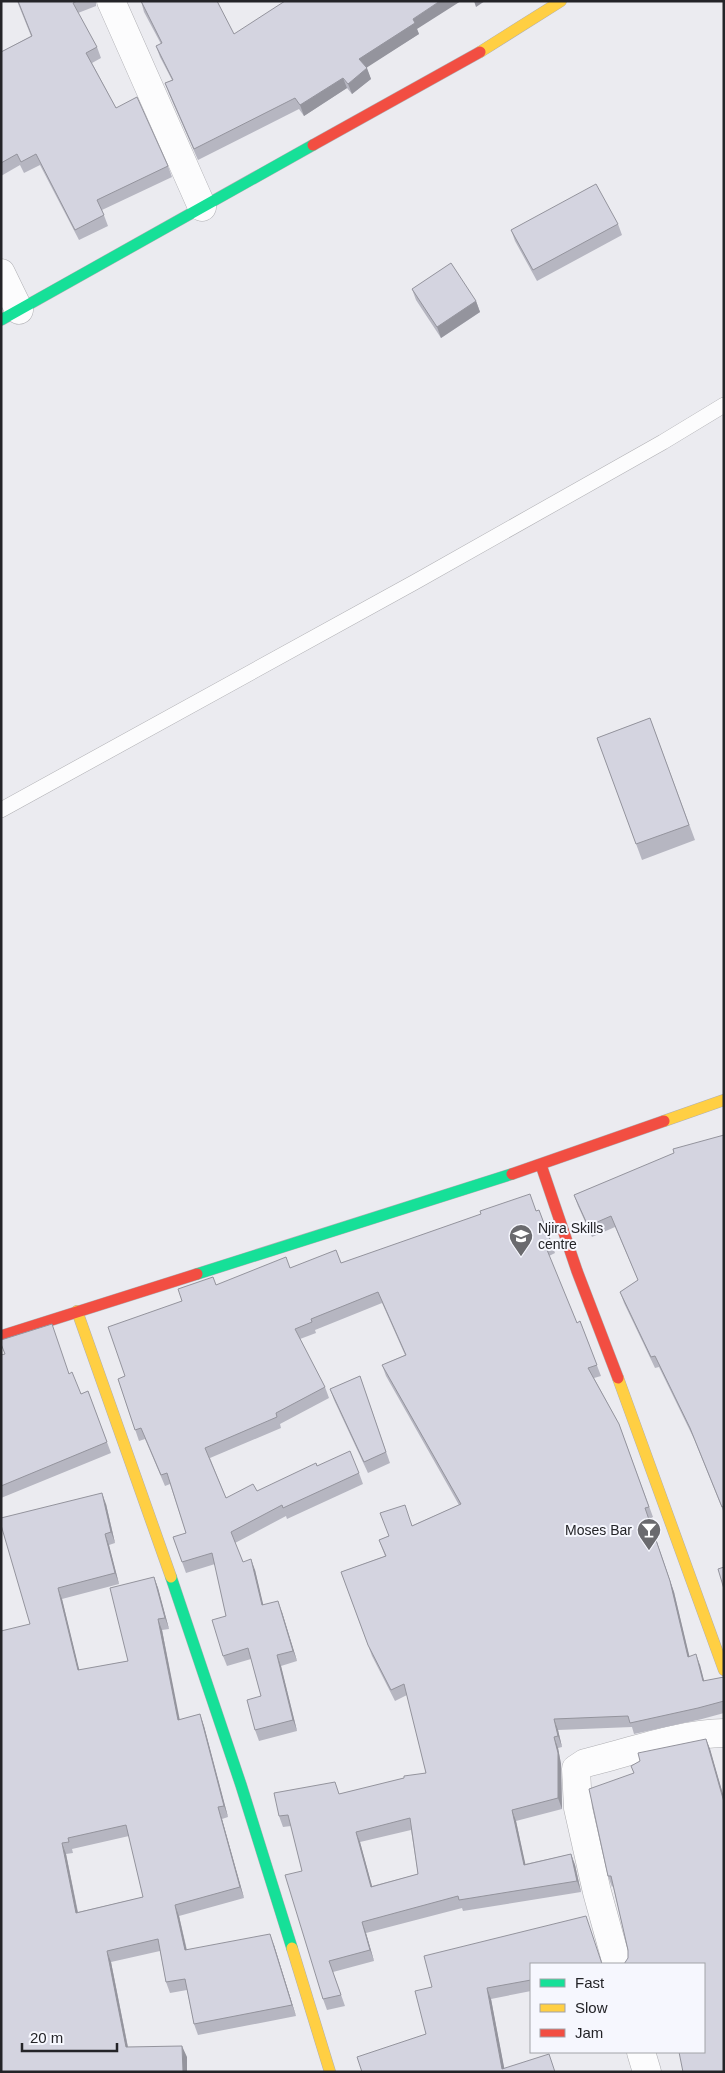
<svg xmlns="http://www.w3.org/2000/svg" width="725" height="2073" font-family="Arial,sans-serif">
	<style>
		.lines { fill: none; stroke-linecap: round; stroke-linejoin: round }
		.lane-casing { stroke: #afafb3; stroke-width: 16 }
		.street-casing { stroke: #afafb3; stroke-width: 29 }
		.fast-casing { stroke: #afafb3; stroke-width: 12 }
		.slow-casing { stroke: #afafb3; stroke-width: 12 }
		.jam-casing { stroke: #afafb3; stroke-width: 12 }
		.lane { stroke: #fcfcfd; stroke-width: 15 }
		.street { stroke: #fcfcfd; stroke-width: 28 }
		.fast { stroke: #16e098; stroke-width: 11 }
		.slow { stroke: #ffcf43; stroke-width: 11 }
		.jam { stroke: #f24e42; stroke-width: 11 }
		.wall { fill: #b6b6c1; fill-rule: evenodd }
		.shaded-wall { fill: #94949d }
		.building { fill: #d4d4e0; stroke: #94949d; fill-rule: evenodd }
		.labels { text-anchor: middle; stroke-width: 4; stroke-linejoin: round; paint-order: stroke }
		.poi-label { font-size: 14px; fill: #242428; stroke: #f6f7fe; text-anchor: start }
	</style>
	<rect width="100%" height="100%" fill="#ebebf0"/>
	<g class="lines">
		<g class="lane-casing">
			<path id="lane" d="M1 810 415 582 663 442 724 405"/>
		</g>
		<g class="street-casing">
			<path id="street" d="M111 1 202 207
				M1 273 19 310
				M617 1964 597 1892 578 1808 576 1769 585 1763C627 1753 682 1733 724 1733
				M641 2052 647 2072"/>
		</g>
		<g class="fast-casing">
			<path id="fast" d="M1 320 313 145
				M197 1274 512 1174
				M171 1577 241 1785 292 1948"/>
		</g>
		<g class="slow-casing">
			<path id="slow" d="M480 52 561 1
				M664 1121 724 1100
				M77 1311 171 1577
				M618 1378 724 1670
				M292 1948 330 2072"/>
		</g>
		<g class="jam-casing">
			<path id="jam" d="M313 145 480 52
				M541 1165 577 1271 618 1378
				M512 1174 664 1121
				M1 1336 197 1274"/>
		</g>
		<use href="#lane" class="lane"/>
		<use href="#street" class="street"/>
		<use href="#fast" class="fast"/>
		<use href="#slow" class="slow"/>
		<use href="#jam" class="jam"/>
	</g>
	<path class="wall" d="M17 1H96V6L78 13 97 47 101 58 92 63 116 108 168 166 172 177 102 210 108 226 79 240 40 165 24 173 20 165 1 176V52L31 36Z
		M141 1 234 34 417 29 419 34 366 67 371 79 352 94 347 88 304 116 299 109 198 160 169 94 165 83 172 80 160 57 156 46 161 44 144 12Z
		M618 224 622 235 537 281 515 241 511 230Z
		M412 289 476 301 480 312 441 338 416 300Z
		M650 718 695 840 642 860 597 738Z
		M724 1135V1513L694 1439 659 1367 655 1368 624 1303 620 1292 638 1280 615 1227 592 1237 578 1206 574 1195Z
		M539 1210 555 1253 549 1256 577 1323 580 1321 601 1376 594 1378 619 1424 653 1517 649 1519 674 1592 689 1656 700 1665 704 1681 724 1677V1713L702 1719 634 1734 632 1727 558 1730 562 1747 558 1748 561 1764 562 1809 516 1821 525 1864 571 1854 575 1865 581 1892 463 1911 462 1908 366 1933 374 1961 333 1972 345 2006 327 2010 323 1999 302 1871 291 1826 283 1827 279 1816 340 1794 426 1773 407 1695 395 1701 372 1656 341 1572 385 1556 379 1540 459 1505 386 1376 382 1365 405 1355 382 1303 315 1330 316 1333 300 1339 325 1387 329 1398 280 1424 281 1428 210 1458 226 1498 257 1491 317 1466 359 1473 363 1484 287 1519 286 1516 235 1543 243 1562 255 1570 263 1605 282 1612 297 1661 281 1666 297 1731 259 1741 255 1730 261 1696 251 1659 227 1666 223 1656 226 1616 215 1564 186 1573 173 1537 186 1533 170 1484 165 1486 145 1439 139 1441 118 1379 125 1376 182 1301 216 1285 290 1268 341 1263ZM411 1830 418 1874 372 1886 360 1842Z
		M1 1355 69 1373 81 1394 88 1391 111 1453 1 1498Z
		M360 1376 390 1463 368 1473 334 1400 330 1389Z
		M106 1504 115 1543 109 1545 119 1584 62 1599 79 1670 128 1661 154 1577 158 1588 169 1629 162 1630 179 1720 200 1714 204 1726 228 1817 222 1819 244 1898 179 1916 187 1950 274 1945 296 2016 198 2035 194 2024 187 1990 170 1993 166 1982 160 1951 111 1962 128 2047 187 2057 1 2072 30 1624ZM129 1836 143 1897 78 1912 66 1854 73 1853 72 1849Z
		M706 1739 710 1749 724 1798V2072L704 1964 628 1958V1950L613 1886 612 1887 608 1876 634 1773 631 1766Z
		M590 1927 531 1964V1991L491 1999 504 2068 555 2072H362L426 2034 432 1987Z"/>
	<path class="shaded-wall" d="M440 1H461L417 29 419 34 363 70 359 59 413 19Z
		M474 1H485L476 7Z
		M367 68 371 79 352 94 348 84Z
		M343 78 347 88 304 116 300 105Z
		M476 301 480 312 441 338 437 327Z
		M102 1493 106 1504 115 1543 111 1532Z
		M645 1508 674 1592 692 1667 688 1657Z
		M105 1534 109 1545 119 1584 115 1573Z
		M251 1559 255 1570 266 1616 262 1605Z
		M154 1577 158 1588 169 1629 165 1618Z
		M58 1588 62 1599 82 1681 78 1670Z
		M278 1601 282 1612 297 1661 293 1651Z
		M158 1619 162 1630 182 1731 178 1720Z
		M696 1654 700 1665 707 1692 703 1681Z
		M277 1655 281 1666 297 1731 293 1720Z
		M200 1714 204 1726 228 1817 224 1806Z
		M554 1719 558 1730 562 1747 558 1736Z
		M554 1737 558 1748 561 1764 562 1809 558 1798Z
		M706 1739 710 1749 724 1798V1802Z
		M218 1807 222 1819 244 1898 240 1887Z
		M512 1810 516 1821 528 1876 524 1865Z
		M356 1832 360 1842 375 1897 371 1887Z
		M62 1843 66 1854 80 1924 76 1913Z
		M571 1854 575 1865 581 1892 577 1881Z
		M175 1905 179 1916 189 1961 185 1950Z
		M362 1922 366 1933 374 1961 370 1950Z
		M270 1934 274 1945 296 2016 292 2005Z
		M107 1951 111 1962 130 2058 126 2047Z
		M487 1988 491 1999 505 2072 502 2069Z
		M182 2046 187 2057V2072H183Z"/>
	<path class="building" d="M18 1H77L73 3 97 47 86 53 116 108 137 97 168 166 97 200 104 215 75 230 36 154 21 162 17 154 1 163V52L32 36Z
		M141 1H217L234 34 285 1H440L413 19 415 23 359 59 367 68 348 84 343 78 300 105 295 98 194 149 165 83 173 80 156 46 162 43Z
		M596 184 618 224 533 270 511 230Z
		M451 263 476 301 437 327 412 289Z
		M650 718 689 825 636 844 597 738Z
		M724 1135V1506L722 1507 690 1428 655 1356 651 1357 620 1292 638 1280 611 1216 588 1226 574 1195 674 1153 673 1149Z
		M530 1194 536 1211 539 1210 551 1242 545 1245 577 1323 580 1321 597 1365 588 1368 619 1424 649 1507 645 1508 670 1581 688 1657 696 1654 703 1681 724 1677V1701L698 1708 630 1723 628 1716 554 1719 558 1736 554 1737 558 1753V1798L512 1810 524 1865 571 1854 577 1881 459 1900 458 1896 362 1922 370 1950 329 1961 341 1995 323 1999 285 1875 302 1871 288 1815 279 1816 274 1793 335 1782 339 1794 404 1778V1776L426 1773 404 1684 391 1690 368 1645 341 1572 386 1556 379 1540 389 1536 380 1513 405 1505 412 1526 461 1504 382 1365 406 1355 378 1292 311 1319 312 1322 295 1329 325 1387 276 1413 277 1417 205 1448 226 1498 253 1484 257 1491 316 1463 317 1466 350 1451 359 1473 283 1508 282 1505 231 1532 243 1562 251 1559 262 1605 278 1601 293 1651 277 1655 293 1720 255 1730 247 1700 261 1696 248 1648 223 1656 212 1620 226 1616 212 1553 182 1562 173 1537 186 1533 167 1473 161 1475 141 1428 135 1430 118 1379 125 1376 108 1327 182 1301 178 1289 213 1277 216 1285 286 1257 290 1268 336 1250 341 1263 481 1214 480 1211ZM410 1818 418 1874 371 1887 356 1832Z
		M52 1324 69 1374 72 1372 81 1394 88 1391 107 1442 1 1486V1355L5 1354 1 1344V1340Z
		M360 1376 386 1452 364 1462 330 1389Z
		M102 1493 111 1532 105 1534 115 1573 58 1588 78 1670 128 1661 110 1588 154 1577 165 1618 158 1619 178 1720 200 1714 224 1806 218 1807 240 1887 175 1905 185 1950 270 1934 292 2005 194 2024 185 1979 166 1982 158 1939 107 1951 126 2047 182 2046 183 2072H1V1631L30 1624 1 1525V1518ZM126 1825 143 1897 76 1913 62 1843 69 1842 68 1838Z
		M724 1567V1589L718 1569Z
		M706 1739 724 1802V2072H683L679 2052H704V1964H624L628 1958V1950L611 1876H608L589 1789 634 1773 631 1766 640 1761 638 1753Z
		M586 1916 602 1964H531V1980L487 1988 502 2069 549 2054 555 2072H362L357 2057 426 2034 415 1991 432 1987 424 1956Z"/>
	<defs>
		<g id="school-pin" transform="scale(1.25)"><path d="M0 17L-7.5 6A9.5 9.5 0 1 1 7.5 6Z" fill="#6a6a6e" stroke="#f6f7fe"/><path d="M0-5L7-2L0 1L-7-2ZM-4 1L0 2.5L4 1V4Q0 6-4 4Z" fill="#fff"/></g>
		<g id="bar-pin" transform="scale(1.25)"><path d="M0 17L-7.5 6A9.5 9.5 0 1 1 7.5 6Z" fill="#6a6a6e" stroke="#f6f7fe"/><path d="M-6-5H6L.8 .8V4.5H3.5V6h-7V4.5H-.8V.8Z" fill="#fff"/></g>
	</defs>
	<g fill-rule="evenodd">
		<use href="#school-pin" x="521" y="1236"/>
		<use href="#bar-pin" x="649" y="1530"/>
	</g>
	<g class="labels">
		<g class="poi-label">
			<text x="538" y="1233">Njira Skills<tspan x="538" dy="16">centre</tspan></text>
			<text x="632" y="1535" text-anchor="end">Moses Bar</text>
		</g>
	</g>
	<rect width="725" height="2073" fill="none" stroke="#242428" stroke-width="5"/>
	<rect x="530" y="1963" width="175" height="90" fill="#f6f7fe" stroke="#a2a3a8"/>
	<rect x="540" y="1979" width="25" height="8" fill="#16e098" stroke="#a2a3a8"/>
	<text x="575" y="1988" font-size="15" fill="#242428">Fast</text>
	<rect x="540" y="2004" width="25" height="8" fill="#ffcf43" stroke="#a2a3a8"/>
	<text x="575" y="2013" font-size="15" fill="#242428">Slow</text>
	<rect x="540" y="2029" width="25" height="8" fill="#f24e42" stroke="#a2a3a8"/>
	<text x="575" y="2038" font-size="15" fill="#242428">Jam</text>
	<path d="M22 2043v8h95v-8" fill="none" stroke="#242428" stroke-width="2.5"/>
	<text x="30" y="2043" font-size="15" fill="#242428" stroke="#f6f7fe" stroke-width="4" paint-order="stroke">20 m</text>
</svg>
